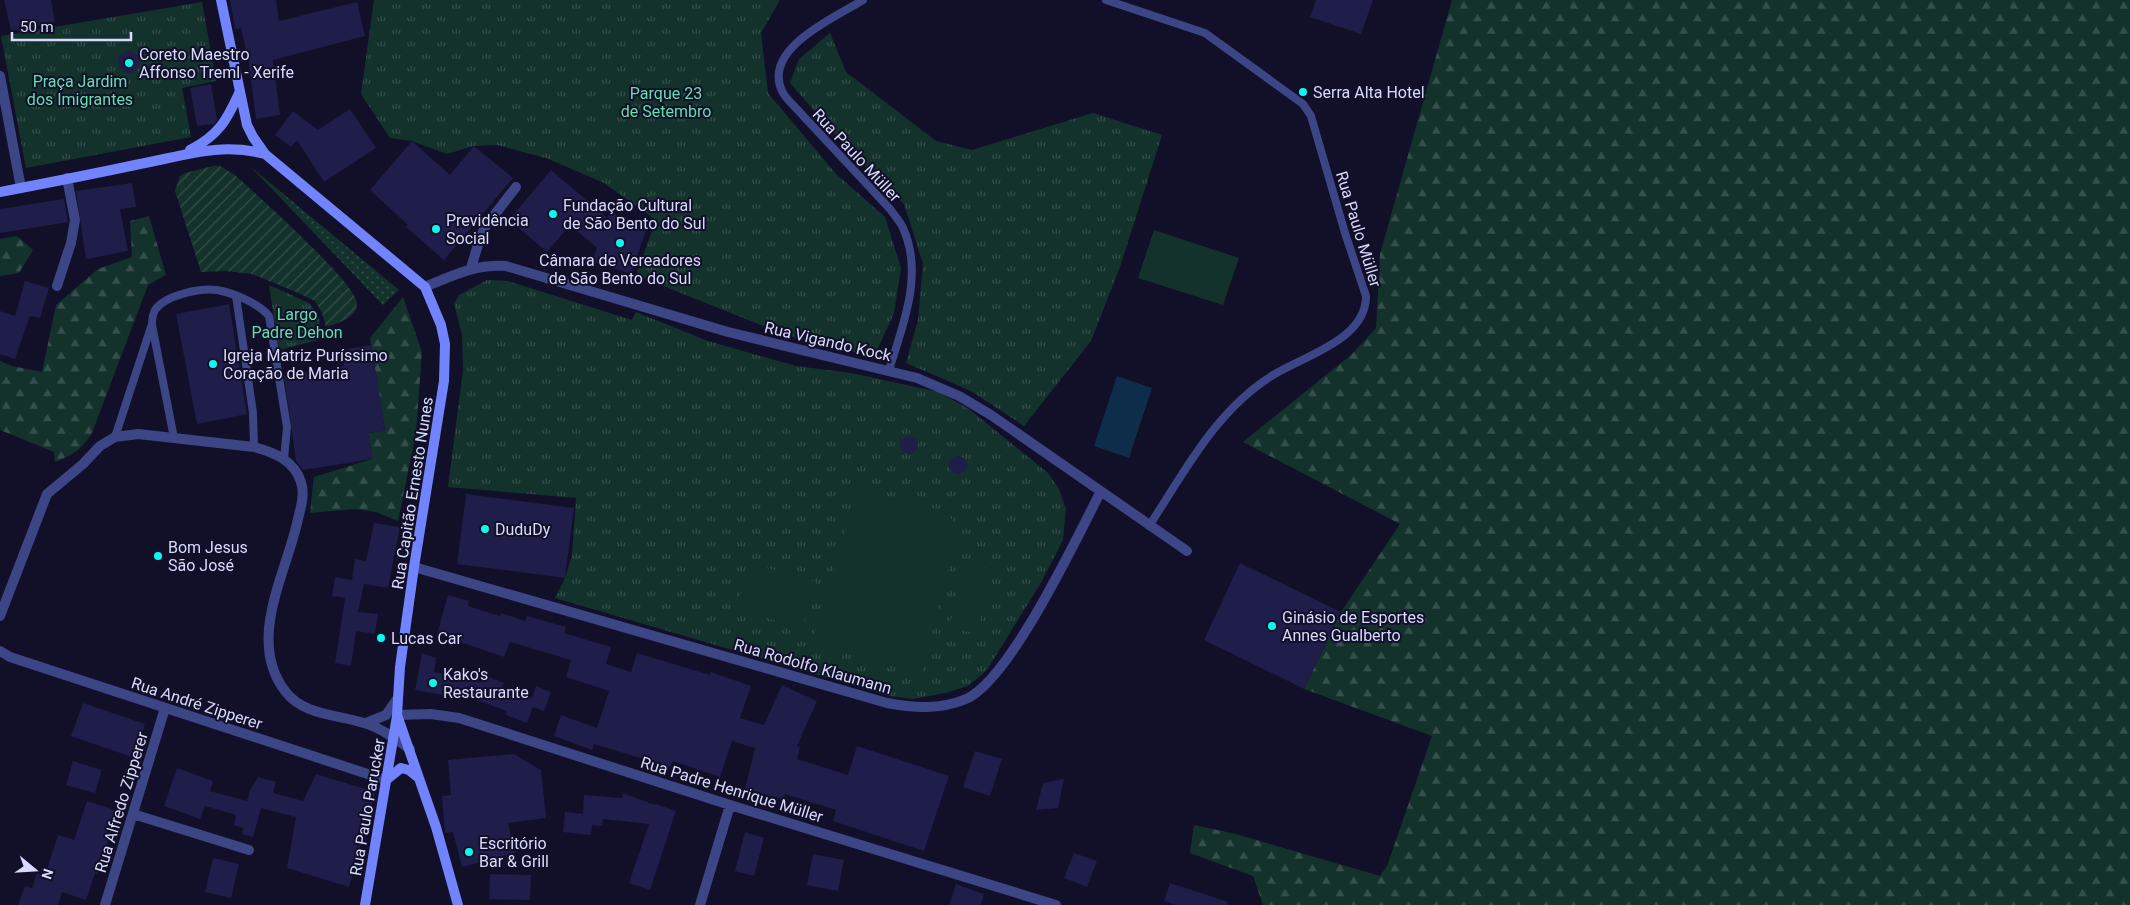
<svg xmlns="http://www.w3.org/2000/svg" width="2130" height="905" font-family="Roboto,sans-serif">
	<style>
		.grass { fill: url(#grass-dots) }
		.forest { fill: url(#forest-firs) }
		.park { fill: url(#park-tufts) }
		.garden { fill: url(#garden-furrows) }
		.pitch { fill: #14322c }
		.water { fill: #0d2d4a }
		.building { fill: #1f1d49 }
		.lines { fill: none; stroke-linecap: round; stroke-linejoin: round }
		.lane { stroke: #3c4586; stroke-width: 8 }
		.street { stroke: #3c4586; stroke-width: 10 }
		.secondary { stroke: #7183fd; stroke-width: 10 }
		.poi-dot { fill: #08fbee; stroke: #111028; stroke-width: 2 }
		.labels { text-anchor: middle; stroke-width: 4; stroke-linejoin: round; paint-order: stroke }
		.poi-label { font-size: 16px; fill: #d8dafe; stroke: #111028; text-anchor: start }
		.park-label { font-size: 16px; fill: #64dfad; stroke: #111028 }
		.street-label { font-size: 16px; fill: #d8dafe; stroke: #111028 }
	</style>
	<defs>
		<pattern id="grass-dots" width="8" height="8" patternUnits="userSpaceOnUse" patternTransform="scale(1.25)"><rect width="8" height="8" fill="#14322c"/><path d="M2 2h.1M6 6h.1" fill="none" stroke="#354f4c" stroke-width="1.8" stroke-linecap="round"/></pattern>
		<pattern id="forest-firs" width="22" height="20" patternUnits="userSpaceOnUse" patternTransform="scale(1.25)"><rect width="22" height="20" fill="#14322c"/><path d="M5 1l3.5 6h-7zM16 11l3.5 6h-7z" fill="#354f4c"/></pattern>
		<pattern id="park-tufts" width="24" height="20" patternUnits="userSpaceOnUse" patternTransform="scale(1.25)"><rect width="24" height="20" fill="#14322c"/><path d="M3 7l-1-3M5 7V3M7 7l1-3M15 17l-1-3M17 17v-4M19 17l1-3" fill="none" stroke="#354f4c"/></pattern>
		<pattern id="garden-furrows" width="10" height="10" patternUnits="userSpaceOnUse" patternTransform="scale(1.25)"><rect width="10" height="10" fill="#14322c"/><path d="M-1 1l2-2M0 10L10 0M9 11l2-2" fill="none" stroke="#354f4c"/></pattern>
	</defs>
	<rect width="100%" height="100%" fill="#111028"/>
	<path class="grass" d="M251 167 399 290 383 305Z"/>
	<path class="forest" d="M1452 0H2130V905H1263L1253 876 1190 853 1194 825 1236 834 1380 876 1387 866 1432 736 1304 689 1341 612 1400 524 1243 442 1352 354 1376 328 1380 254Z
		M149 216 166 275 148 285 92 433C82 449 73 455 55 462L54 452 0 430V361L12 366 42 372 56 305 98 269 132 257 130 221Z
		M17 236 33 250 19 273 0 276V239Z
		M403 297 422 352 416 433 398 521 376 512 356 509 310 513 314 477 372 459 368 433 385 430 370 338Z"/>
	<path class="park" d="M374 0H780L761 33 768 93 836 174 885 217 901 268 894 313 874 357 788 336 636 275 656 220 604 183 546 158 497 145 474 146 447 154 412 141 390 138 361 94Z
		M202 2 216 81 182 88 191 137 26 168 1 36Z
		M830 33 846 72 936 141 972 150 1093 113 1162 135 1120 267 1091 341 1024 426 971 391 906 363 918 320 923 264 904 204 852 154 790 83 799 59Z
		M487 280 508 281 632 320 636 312 708 341 796 366 851 373 939 392 969 409 1048 473 1059 489 1066 509 1063 540 1042 581 987 670 968 686 945 693 913 699 889 696 555 598 565 578 572 555 576 498 448 487 463 370 462 335 454 304 459 295Z
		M269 285 309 303 318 314 323 339 279 350Z"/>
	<path class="garden" d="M213 166H220L235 175C255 193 356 283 357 303 357 319 337 323 326 327L322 313 315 301 296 292 252 274 226 271 201 272 175 191 180 176 185 173Z"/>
	<path class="pitch" d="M1154 230 1239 258 1223 305 1138 278Z
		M858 490 946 514 960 527 921 674 812 643Z
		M750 563 816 582 802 628 736 609Z
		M966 563 994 570 976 634 949 627Z"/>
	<path class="water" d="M1117 376 1152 388 1129 458 1094 446Z"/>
	<path class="building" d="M4 0H51L55 22 11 31Z
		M230 0H276L279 21 357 2 365 36 273 60 280 115 256 119 249 64 241 28 235 29Z
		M1316 0H1373L1361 34 1310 17Z
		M118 62a11 11 0 1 1 22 0a11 11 0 1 1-22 0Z
		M211 84 217 120 214 124 197 126 190 88Z
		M350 109 376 148 324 182 297 140 291 147 275 135 293 111 318 130Z
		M412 141 450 175 474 146 513 178 444 260 406 227 408 225 370 190Z
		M551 170 607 218 609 212 648 225 631 274 592 261 597 248 570 225 547 252 509 220Z
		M132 183 136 207 120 209 128 251 86 259 76 191Z
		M64 199 68 222 0 233V209Z
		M25 281 49 288 40 318 30 316 15 359 0 354V311L15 316Z
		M229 304 247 414 197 424 176 314Z
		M371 345 385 430 368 433 372 459 303 470 296 461 284 376 344 366 342 350Z
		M900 445a9 9 0 1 1 18 0a9 9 0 1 1-18 0Z
		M949 465a9 9 0 1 1 18 0a9 9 0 1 1-18 0Z
		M466 494 574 508 565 578 457 564Z
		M374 523 400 527 388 588 364 584 358 612 378 614 375 634 356 631 351 666 335 663 345 598 332 596 335 577 352 580 355 559 366 561Z
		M1240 563 1341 612 1304 689 1204 640Z
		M448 595 469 601 468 606 500 616 501 613 525 621 527 616 566 627 564 633 611 647 606 664 631 672 637 653 710 675 711 672 751 686 740 718 764 725 782 685 817 701 797 746 800 747 797 759 848 775 857 746 949 776 924 851 833 821 836 810 785 794 783 799 745 789 755 748 732 741 720 777 673 761 670 767 594 744 592 750 554 736 561 715 597 728 609 691 566 677 571 660 510 642 504 657 437 634Z
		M422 653 436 658 434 672 481 682 484 675 504 683 502 687 532 698 536 686 551 692 544 711 533 707 527 723 506 715 507 711 458 693V698L415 690Z
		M83 703 145 724 135 758 71 736Z
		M975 751 1002 759 990 796 963 787Z
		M514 754 541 770 546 818 508 823 515 853 462 867 453 832 445 833 442 796 451 795 448 760Z
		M73 761 102 770 95 793 66 785Z
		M177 768 213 781 210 791 247 801 251 788 258 777 276 782 273 793 303 801 316 774 375 792 349 887 287 868 296 817 261 808 253 837 242 834 243 828 234 825 236 815 205 806 200 819 164 806Z
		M1064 779 1058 808 1036 810 1043 783Z
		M623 793 655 805 656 804 676 811 650 890 629 883 649 824 603 819 602 826 592 825 591 835 563 832 565 812 583 814 584 795 622 798Z
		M87 801 118 811 97 874 95 873 86 900 62 892 58 905H18L25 886 32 888 37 873 45 876 58 835 74 840Z
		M745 832 764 838 754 876 735 871Z
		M1074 853 1097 861 1087 887 1064 878Z
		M813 854 844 860 838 891 807 885Z
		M213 858 239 864 231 898 205 892Z
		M490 874 531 875 530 900 489 899Z
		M1170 883 1228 902 1227 905H1175L1164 901Z
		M956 884 984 894 981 905H949Z"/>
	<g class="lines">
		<path class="lane" d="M863 0C836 17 762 48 782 91 784 96 790 102 794 106L890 209C894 215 900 221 903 228 924 274 903 325 889 370
			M1106 0 1205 33 1303 104 1311 116 1345 233 1366 296C1366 341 1302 356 1270 377 1215 412 1184 473 1149 526
			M236 296 253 413 254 447
			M115 437 151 327
			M174 438 152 325C152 320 152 315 155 310 165 295 200 288 217 290 234 293 258 303 269 316L287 427 284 459"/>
		<path class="street" d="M0 76 21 188
			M471 268 480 238 485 227 516 187
			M57 286 71 243 75 220 67 178
			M425 287C454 275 475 264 506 266L728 332 917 378 959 396 991 415 1187 551
			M414 567 887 703C913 708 940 710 966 699 1010 680 1076 539 1100 493
			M0 616 47 494 83 464 100 446 115 437 138 434 254 447C273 452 294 460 301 482 305 494 301 507 298 519 287 572 246 640 285 691 304 716 336 714 364 723 381 728 396 739 410 749
			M0 651 10 657 386 780
			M397 715 431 714 459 718 730 805 1056 905
			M366 723 386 715 397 699
			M133 814 249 850
			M105 905 165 708
			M700 905 730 805"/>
		<path class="secondary" d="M221 0 247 125 253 137 265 154 425 287 441 325 445 344 444 381 414 567 400 667 397 715 436 827 458 905
			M190 150C219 135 227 120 240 91
			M0 192C47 183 93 174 140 164 183 156 220 142 265 154
			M386 780 401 768 409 770 419 778
			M365 905 397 716"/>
	</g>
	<g class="poi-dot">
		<circle cx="129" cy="63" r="5"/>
		<circle cx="1303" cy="92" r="5"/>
		<circle cx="553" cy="214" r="5"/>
		<circle cx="436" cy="229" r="5"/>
		<circle cx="620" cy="243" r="5"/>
		<circle cx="213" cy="364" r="5"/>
		<circle cx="485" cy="529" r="5"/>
		<circle cx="158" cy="556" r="5"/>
		<circle cx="1272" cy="626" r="5"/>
		<circle cx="381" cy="638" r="5"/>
		<circle cx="433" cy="683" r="5"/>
		<circle cx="469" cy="852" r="5"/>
	</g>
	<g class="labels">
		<g class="poi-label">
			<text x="139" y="60">Coreto Maestro<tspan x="139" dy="18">Affonso Treml - Xerife</tspan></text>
			<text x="1313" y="98">Serra Alta Hotel</text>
			<text x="563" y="211">Fundação Cultural<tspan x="563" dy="18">de São Bento do Sul</tspan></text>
			<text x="446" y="226">Previdência<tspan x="446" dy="18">Social</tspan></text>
			<text x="620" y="266" text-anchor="middle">Câmara de Vereadores<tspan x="620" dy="18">de São Bento do Sul</tspan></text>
			<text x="223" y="361">Igreja Matriz Puríssimo<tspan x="223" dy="18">Coração de Maria</tspan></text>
			<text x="495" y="535">DuduDy</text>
			<text x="168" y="553">Bom Jesus<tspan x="168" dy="18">São José</tspan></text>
			<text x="1282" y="623">Ginásio de Esportes<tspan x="1282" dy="18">Annes Gualberto</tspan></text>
			<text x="391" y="644">Lucas Car</text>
			<text x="443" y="680">Kako's<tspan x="443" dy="18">Restaurante</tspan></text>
			<text x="479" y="849">Escritório<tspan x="479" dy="18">Bar &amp; Grill</tspan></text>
		</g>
		<g class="park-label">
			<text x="80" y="87">Praça Jardim<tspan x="80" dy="18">dos Imigrantes</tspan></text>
			<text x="666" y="99">Parque 23<tspan x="666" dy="18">de Setembro</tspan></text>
			<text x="297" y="320">Largo<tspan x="297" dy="18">Padre Dehon</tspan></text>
		</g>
		<g class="street-label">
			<text transform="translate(857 155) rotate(47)" y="6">Rua Paulo Müller</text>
			<text transform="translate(1359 229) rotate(73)" y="6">Rua Paulo Müller</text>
			<text transform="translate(828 341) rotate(13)" y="6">Rua Vigando Kock</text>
			<text transform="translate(412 493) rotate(-81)" y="6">Rua Capitão Ernesto Nunes</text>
			<text transform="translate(813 666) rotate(16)" y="6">Rua Rodolfo Klaumann</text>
			<text transform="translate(197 703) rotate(18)" y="6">Rua André Zipperer</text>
			<text transform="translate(732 789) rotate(17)" y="6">Rua Padre Henrique Müller</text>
			<text transform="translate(121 802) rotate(-73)" y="6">Rua Alfredo Zipperer</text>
			<text transform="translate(367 807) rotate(-80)" y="6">Rua Paulo Parucker</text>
		</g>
	</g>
	<g transform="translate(35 870) rotate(108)" stroke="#111028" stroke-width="4" paint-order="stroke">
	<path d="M0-4L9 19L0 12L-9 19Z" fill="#d8dafe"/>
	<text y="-8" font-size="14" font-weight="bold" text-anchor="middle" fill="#d8dafe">N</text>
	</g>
	<path d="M12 32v8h119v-8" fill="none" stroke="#d8dafe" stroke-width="2.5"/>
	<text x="20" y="32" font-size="15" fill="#d8dafe" stroke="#111028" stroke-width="4" paint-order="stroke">50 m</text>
</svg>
